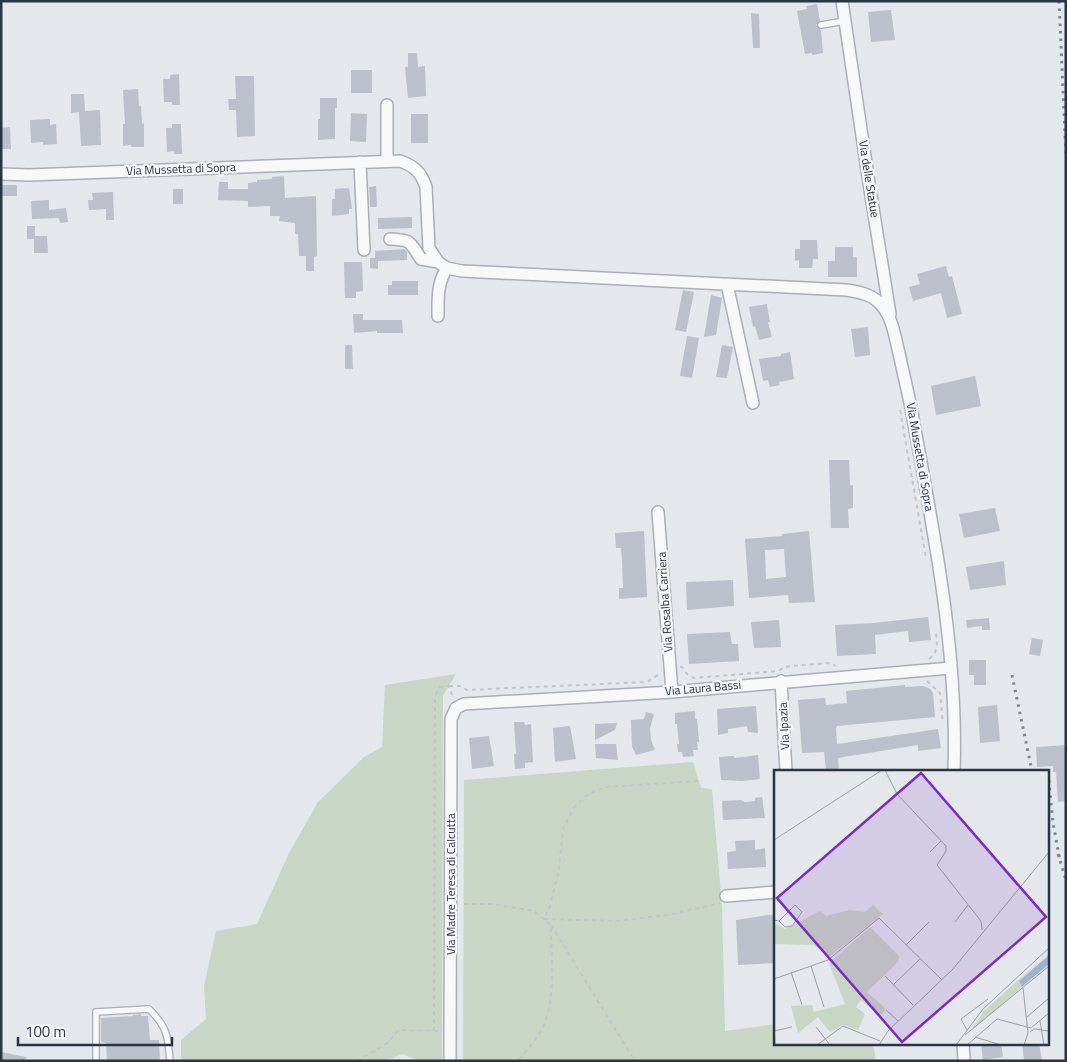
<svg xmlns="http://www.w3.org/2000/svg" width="1067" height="1062" font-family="'Titillium Web',sans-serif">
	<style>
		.green { fill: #c9d6c5 }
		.building { fill: #bbc0ca; fill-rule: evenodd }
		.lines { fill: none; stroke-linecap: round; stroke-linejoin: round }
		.service-casing { stroke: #a9aeb7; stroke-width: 8 }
		.minor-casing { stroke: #a9aeb7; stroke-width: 14 }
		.path { stroke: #c2c5cb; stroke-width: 2; stroke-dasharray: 4 4; stroke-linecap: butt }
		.service { stroke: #f7f8fa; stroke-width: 5.5 }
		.minor { stroke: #f7f8fa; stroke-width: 11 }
		.rail { stroke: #7d8696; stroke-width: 3; stroke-dasharray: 2.5 5; stroke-linecap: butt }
		.labels { text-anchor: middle; stroke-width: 4.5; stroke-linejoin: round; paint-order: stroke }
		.street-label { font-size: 12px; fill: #2b3445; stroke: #f4f6f9 }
		.inset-road { fill: none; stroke: #9a9fa9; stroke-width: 1 }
		.view { fill: #7b2cbf; fill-opacity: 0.15; stroke: #7b2cbf; stroke-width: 2.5 }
		.inset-edge { fill: none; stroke: #2b3445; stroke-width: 2.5 }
	</style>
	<rect width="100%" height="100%" fill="#e4e7ec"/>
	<path class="green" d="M456 674 443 696 442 1061H420L402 1054 386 1061H181V1040L206 1019 204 986 216 931 257 924 289 853 318 802 364 757 382 747 385 685Z
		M693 762C697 771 697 780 702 788L712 789 722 907 725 1031 776 1024V1043H873L876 1061H463L464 780Z"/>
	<path class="building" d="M817 4 820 21 816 25 821 30 823 53 812 55V53L805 54 797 11 807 9 806 6Z
		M891 10 895 40 871 42 868 12Z
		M751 13 759 14 760 48H753Z
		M408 53H417L418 67 425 66 426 96 408 98 405 67H408Z
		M351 70H372V93H351Z
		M179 74 180 105H172V102H164L163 79H170V75Z
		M235 76H254L255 136 237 137 236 110H229L228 99H236Z
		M138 89 139 106H141L142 124 144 123V147H131V145L123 146V124H125L123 90Z
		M71 94H84L85 111 100 110 101 145 81 146 79 112 71 113Z
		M320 98H337V108H335V139L318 140V119H320Z
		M351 113 367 114 366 142 350 141Z
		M411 114H428V143H411Z
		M50 119V125L56 124 57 144 43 145V142L31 143 30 120Z
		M172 124H181L182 154H174V151L167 152 166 128H172Z
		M10 127 11 149H1V128Z
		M284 176 285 198 316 196 317 256 314 257V271H306V256H299L298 234H295V223L279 221 280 216H270V206L248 207V201L218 200 219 182H228V189H248V183L257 182V180L272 179V177Z
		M1 185H17V196H1Z
		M376 186 377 207H370L369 187Z
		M349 188 352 209H349V214L332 216V199H335V189Z
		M173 189H183V204H173Z
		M113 192 114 220H106V209L89 210 88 200H93L92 193Z
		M49 200V210L66 208 68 222 60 223 59 218 32 219 31 201Z
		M412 217V228L378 229V218Z
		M27 226H35V236H47L48 253H34V239H27Z
		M800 240H817L818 259H813L812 268H799V260L795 261V249H800Z
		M835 247H853V257H857V277H828V261H835Z
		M405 249 407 251V260L378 261V269L370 268V258H375V251Z
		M344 262H362L363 291 356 292V298H345Z
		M946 266 949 277 952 276 962 314 947 318 941 293 913 301 909 287 920 284 917 274Z
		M392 281H418V295H388V285H392Z
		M683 290 694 292 686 332 675 330Z
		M711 295 722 298 716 335 704 337Z
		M767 304 770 322H768L772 337 759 340 755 326 753 327 749 307Z
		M353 314H363V320H402L403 333H377V331L354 333Z
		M868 327 870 355 855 357 851 329Z
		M687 336 699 338 692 378 680 376Z
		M345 345H352L353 369H345Z
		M722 345 733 347 727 378 716 377Z
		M790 352 794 379 779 382 780 385 770 387 768 380 763 381 759 359 781 356V354Z
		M975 376 981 406 936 415 931 386Z
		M829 460H849L850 485H853V508L848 509 849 528H831Z
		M995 508 1000 531 964 538 959 514Z
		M644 531 647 597 619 599V588H623L622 560 621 548H616L615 533Z
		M809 531 815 602 789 603 788 595 749 598 745 539 782 536V534ZM784 549 786 577 766 579 765 550Z
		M1004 561 1006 585 970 590 966 567Z
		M733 580 734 606 687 610 686 582Z
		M928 617 931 640 909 642 908 631 875 635 876 654 837 656 835 625 874 623Z
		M989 618 990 630H982V626L967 628 966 620Z
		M779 620 781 647 754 648 751 622Z
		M730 632 732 644H738L739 661 689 664 687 634Z
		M1032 638 1043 640 1040 656 1029 654Z
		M969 660H986V685H974V675H969Z
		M905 685V687L924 686 930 689 933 693 935 717 837 726 836 728 837 744 938 729 941 748 918 751V745L838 758 839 771H826L824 752 802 753 798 700 825 698 826 705 847 703 846 691Z
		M997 705 1000 741 980 743 978 707Z
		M756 706 758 733 748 732 747 726 728 729V733L718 735 717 709Z
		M695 711V719H697L699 742H697L698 750H693L694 756 683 757 682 752H678L677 744H679L677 724H675V713Z
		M646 712 654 714 650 728 651 740 655 750 636 755 632 747 631 720 644 719Z
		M514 722H524L525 725 531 724 533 762 525 763V768L515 769 514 754H516Z
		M617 723 615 730 595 740V724Z
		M570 726 576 759 555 762 553 728Z
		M489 736 494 766 472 769 469 738Z
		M595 744H616L618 760 596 758Z
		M1066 745V801L1058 802 1056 772H1053V766L1037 767 1036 747Z
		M758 755 760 779 742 781 721 780 719 757 734 756V758Z
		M762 797 765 818 723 820 722 801 741 800 745 802 755 801V798Z
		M755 840V850L765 848 766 867 728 869 727 852 736 851 735 841Z
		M776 914V963L738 965 736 920Z
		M141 1014V1016H148L150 1040H159L160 1061 107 1060 106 1043 101 1042V1018L133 1016V1015Z
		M981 1043H1001L1003 1057 983 1060Z
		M1022 1043H1039L1042 1061H1024Z
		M1 1052 26 1057 25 1061H1Z"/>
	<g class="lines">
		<g class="service-casing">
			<path id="service" d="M821 25 845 21
				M96 1061V1012L149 1009C167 1027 168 1035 170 1061"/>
		</g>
		<g class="minor-casing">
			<path id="minor" d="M842 1 869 183 890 314
				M387 160V105
				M360 162 364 250
				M1 174 29 175 400 161C414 166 421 172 426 187L429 248 438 262 447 268 462 271 846 290C860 292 875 295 883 307 893 320 895 338 899 353 904 377 910 400 914 424 935 539 958 654 954 771
				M390 239C412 240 409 241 421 259L438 262
				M727 284 753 403
				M438 316C438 299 437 283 447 268
				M658 512 672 692
				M781 681 786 771
				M726 896 776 892
				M963 1043 964 1061
				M450 1061 451 719 456 708 464 704 672 692 951 668"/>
		</g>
		<path class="path" d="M900 410 926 558
			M929 659C939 651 937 644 936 632
			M680 667H682L688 675 694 678 778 671 785 667 791 666 829 663 836 666
			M927 681 940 693 943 723
			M449 686H460L467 690 647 682 658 675 659 672
			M698 781 606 787 588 794 574 807 563 829 559 869 550 906 544 919 615 921 668 915 720 903
			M464 904H492L534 911 551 925C551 957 556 991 545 1022 541 1034 526 1051 518 1061
			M551 925 635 1061
			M434 1031 435 696 440 687 449 686 453 698
			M357 1061 386 1044 399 1030 439 1031"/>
		<use href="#service" class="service"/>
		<use href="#minor" class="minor"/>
		<path class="rail" d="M1059 1 1066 157
			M1012 675 1032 771
			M1048 773 1053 823 1060 861
			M1058 854 1066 880"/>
	</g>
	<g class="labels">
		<g class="street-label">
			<text transform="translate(181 169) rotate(-2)" y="4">Via Mussetta di Sopra</text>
			<text transform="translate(869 179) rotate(81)" y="4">Via delle Statue</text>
			<text transform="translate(920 457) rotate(80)" y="4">Via Mussetta di Sopra</text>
			<text transform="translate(665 602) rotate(-94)" y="4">Via Rosalba Carriera</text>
			<text transform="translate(703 688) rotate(-5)" y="4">Via Laura Bassi</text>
			<text transform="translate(784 726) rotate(-93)" y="4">Via Ipazia</text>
			<text transform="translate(451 884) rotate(-90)" y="4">Via Madre Teresa di Calcutta</text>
		</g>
	</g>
	<g transform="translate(774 770)">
		<rect width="275" height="275" fill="#e4e7ec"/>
		<path d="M99 135 109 144 54 188 51 181 38 175 0 174V157L3 154 11 159 46 141 52 146 76 140 91 142ZM96 157 125 186 124 192 93 222 112 239 106 246 87 230 82 237 91 244 84 260 69 255 56 262 44 247 24 263 17 236 38 235 40 242 71 234 55 193ZM275 183 245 211 248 217 196 262 211 240Z" fill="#c9d6c5"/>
		<path d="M275 185V194L248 217 245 211Z" fill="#9fb4cc"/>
		<path class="inset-road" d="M111 0 123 24 172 76V81L163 95 207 151 208 160M0 70 108 0M156 82 167 71M0 150 5 151 21 135 28 142 18 156 11 157 5 151M181 152 194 135M132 175 155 152M37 196 50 237M17 202 28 235M111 206 139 235M0 209 54 190 105 148 168 210M119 215 146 189M249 218 254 263 250 275M112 240 124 251M253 247 275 228M266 251 270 275M0 257 1 275M42 257 56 275M193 260 187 249 214 229M0 261 18 257M256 262 260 259 275 261M191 265 275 196M201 267 227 275M43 275 69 256 106 271M105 275 114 261 179 199 275 82M182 275 209 239 275 178M193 275 223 249 257 258 275 243"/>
		<path class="view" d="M147 3 272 147 128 272 3 128Z"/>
		<rect width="275" height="275" class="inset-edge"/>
	</g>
	<rect width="1067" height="1062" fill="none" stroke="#2b3445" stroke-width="5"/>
	<path d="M18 1037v8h154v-8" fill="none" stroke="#2b3445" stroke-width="2.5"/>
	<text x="25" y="1037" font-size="15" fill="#2b3445" stroke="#f4f6f9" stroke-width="4" paint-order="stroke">100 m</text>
</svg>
